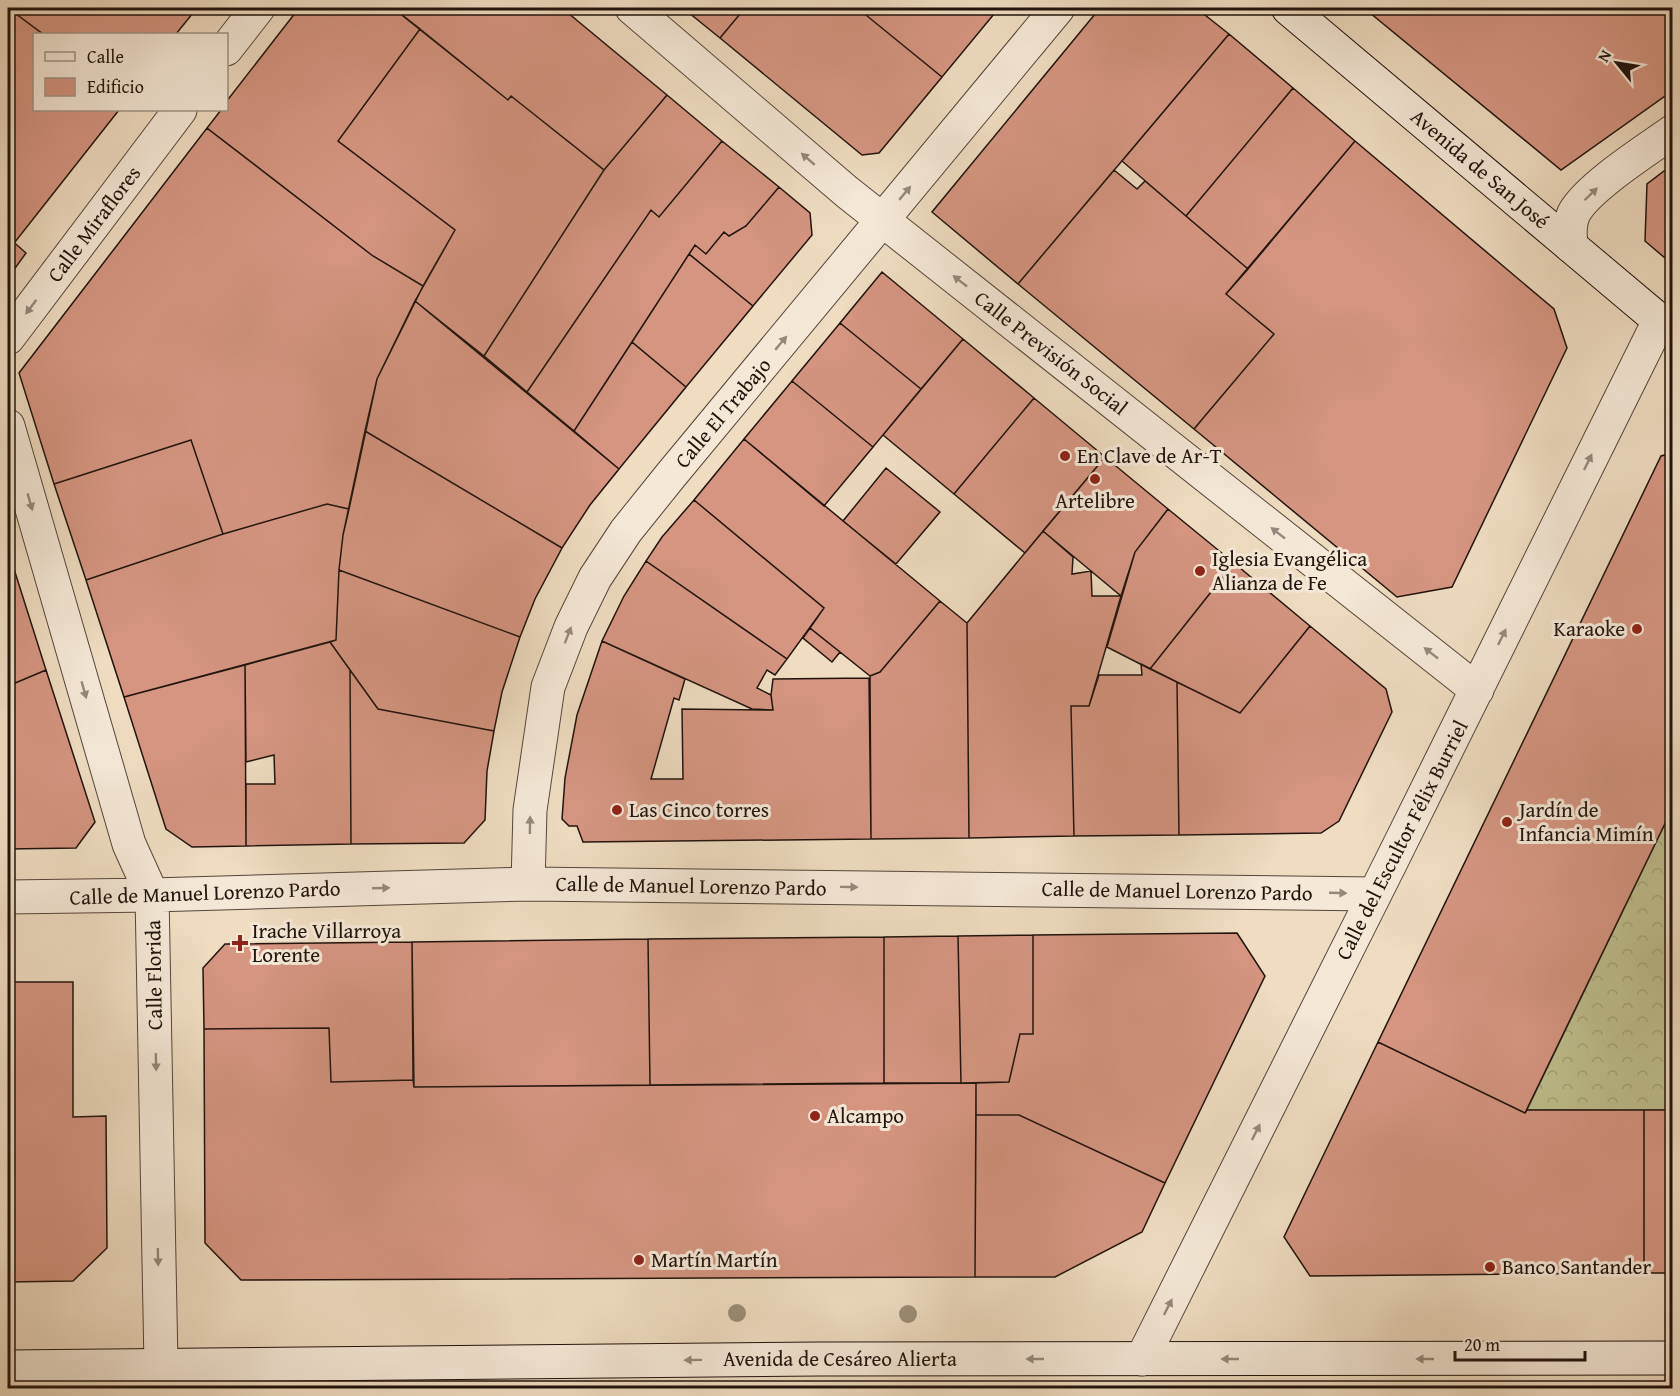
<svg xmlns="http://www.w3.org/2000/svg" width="1680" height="1396" font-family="'Gentium Book Plus',serif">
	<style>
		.forest { fill: url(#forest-crowns); stroke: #70694e; stroke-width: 1.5 }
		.building { fill: #d59581; stroke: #20130d; stroke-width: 1.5 }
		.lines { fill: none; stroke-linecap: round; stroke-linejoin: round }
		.minor-casing { stroke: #54453a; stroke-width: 35 }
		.secondary-casing { stroke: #20130d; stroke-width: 35 }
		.minor { stroke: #f5e8d7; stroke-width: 33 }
		.secondary { stroke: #f5e8d7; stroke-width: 33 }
		.tree { fill: #9c8e77 }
		.oneway { fill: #95887c }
		.poi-dot { fill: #8f2418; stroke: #f5e8d7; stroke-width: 2 }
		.labels { text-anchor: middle; stroke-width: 6; stroke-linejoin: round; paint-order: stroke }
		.street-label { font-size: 21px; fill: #20130d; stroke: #f5e8d7 }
		.poi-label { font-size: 21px; fill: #20130d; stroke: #f5e8d7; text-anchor: start }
	</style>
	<defs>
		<pattern id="forest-crowns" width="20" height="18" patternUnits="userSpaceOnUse" patternTransform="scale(1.5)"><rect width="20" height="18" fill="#bfbf8e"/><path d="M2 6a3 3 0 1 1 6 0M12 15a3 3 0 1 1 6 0" fill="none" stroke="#a4a379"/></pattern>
	</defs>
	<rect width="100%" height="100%" fill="#efdcc1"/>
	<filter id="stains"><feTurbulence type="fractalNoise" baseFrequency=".00333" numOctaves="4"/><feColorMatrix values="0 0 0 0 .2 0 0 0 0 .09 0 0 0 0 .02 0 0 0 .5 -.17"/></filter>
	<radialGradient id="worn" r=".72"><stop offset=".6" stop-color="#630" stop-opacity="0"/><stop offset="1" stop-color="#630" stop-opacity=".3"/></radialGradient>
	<path class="forest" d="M1672 809V1110H1527Z"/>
	<path class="building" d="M8 8 43 34H34V110H119L15 242 8 237Z
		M8 8H197L176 34H43Z
		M299 8H393L420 29 338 141 455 230 423 286 373 256 207 128 221 110H226V102Z
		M393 8H562L667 95 604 170 511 96 508 100Z
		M683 8H745L720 38Z
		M745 8H864L861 11 942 77 879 153 862 155 720 38Z
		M864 8H999L942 77 861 11Z
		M1100 8H1196L1229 34 1018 284 932 212Z
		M1364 8H1672V91L1561 170Z
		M420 29 508 100 511 96 604 170 484 356 415 301 455 230 338 141Z
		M1229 34 1293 88 1186 216 1122 161Z
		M1293 88 1355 141 1248 269 1186 216Z
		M667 95 722 141 659 217 651 210 527 392 484 356 604 170Z
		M207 128 373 256 423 286 377 379 349 509 327 504 223 534 191 440 54 484 19 373Z
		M722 141 779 187 746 226 729 236 724 232 706 254 695 245 574 431 527 392 651 210 659 217Z
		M1355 141 1554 309 1567 348 1452 587 1397 597 1194 429 1274 334 1226 294Z
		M1672 165V264L1645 241 1647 184Z
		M1114 170 1137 189 1145 181 1248 269 1226 294 1274 334 1194 429 1018 284Z
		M779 187 810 213 812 235 753 306 689 254 695 245 706 254 724 232 729 236 746 226Z
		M8 237 26 253 8 278Z
		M689 254 753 306 686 387 632 342Z
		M882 272 963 339 921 389 840 323Z
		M415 301 619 469 590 505 562 548 365 431 377 379Z
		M840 323 921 389 873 447 792 381Z
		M963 339 1034 398 954 494 883 435Z
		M632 342 686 387 619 469 574 431Z
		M792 381 873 447 824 506 744 439Z
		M1034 398 1105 457 1025 553 954 494Z
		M365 431 562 548 535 599 520 637 339 570 343 535Z
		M744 439 940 601 880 672 870 676 810 628 824 608 694 500Z
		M191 440 223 534 86 580 54 484Z
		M1672 453V809L1525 1113 1378 1042 1661 456Z
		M1105 457 1168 509 1135 552 1121 596 1043 531Z
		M886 468 940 512 896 564 843 521Z
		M694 500 824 608 787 659 646 561 662 537Z
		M327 504 349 509 343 535 339 570 336 640 124 697 86 580 223 534Z
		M1168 509 1234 563 1150 669 1107 647 1135 552Z
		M1043 531 1073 557 1072 574 1091 571 1092 596H1121L1089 706H1071L1074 836 969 838 967 623Z
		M8 550 46 670 8 686Z
		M646 561 787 659 775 675 767 670 757 688 771 695 773 710 752 709 602 641 624 596Z
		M1234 563 1310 626 1240 713 1150 669Z
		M339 570 520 637 502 692 494 731 378 709 330 642 336 640Z
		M940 601 967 623 969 838 871 839 870 676 880 672Z
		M1310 626 1386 689 1392 712 1339 821 1321 833 1179 835 1177 682 1240 713Z
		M810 628 840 652 832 662 803 638Z
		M602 641 685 679 679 700 674 698 651 779H683L682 709 773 710 771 695 773 679 869 678 871 839 583 842 577 826H569L562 819 565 778 577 715Z
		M330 642 350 670 351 844 246 846V784H275L274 755 246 762 245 665Z
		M1141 664 1177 682 1179 835 1074 836 1071 706H1089L1099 675H1142Z
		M245 665 246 846 192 847 166 829 124 697Z
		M46 670 95 822 76 848 8 849V686Z
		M350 670 378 709 494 731 487 771 485 820 464 843 351 844Z
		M1237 933 1265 976 1165 1183 1019 1115H976V1083L1009 1082 1020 1034H1033V935Z
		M1033 935V1034H1020L1009 1082 961 1083 958 936Z
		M958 936 961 1083H884V937Z
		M884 937V1083L650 1085 648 939Z
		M648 939 650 1085 414 1087 412 942Z
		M412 942 413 1080 331 1082 329 1028 204 1029 203 968 225 944Z
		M8 982H73V1117L106 1116 107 1248 73 1281 8 1282Z
		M329 1028 331 1082 413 1080 414 1087 976 1083 975 1277 241 1280 205 1243 204 1029Z
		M1378 1042 1525 1113 1527 1110H1644V1273L1310 1276 1284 1237Z
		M1644 1110H1672V1273H1644Z
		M976 1115H1019L1165 1183 1142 1232 1055 1277H975Z"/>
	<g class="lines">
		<g class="minor-casing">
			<path id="minor" d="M632 8 847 192 1477 690
				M226 49 258 8
				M1571 246C1570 235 1569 224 1574 213 1588 187 1647 150 1672 132
				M8 338 180 110
				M8 426 129 844 152 895 161 1365
				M528 884 530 810 548 687 571 627 595 578 626 531 671 475 1058 8
				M8 897 152 895 528 884 1375 894
				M1142 1359 1390 864 1660 319"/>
		</g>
		<g class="secondary-casing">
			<path id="secondary" d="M1288 8 1672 331
				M8 1367 820 1359 1672 1358"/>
		</g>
		<use href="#minor" class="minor"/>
		<use href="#secondary" class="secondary"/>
	</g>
	<g class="tree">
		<circle cx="737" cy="1313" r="9"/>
		<circle cx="908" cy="1314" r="9"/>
	</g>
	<defs><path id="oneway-solid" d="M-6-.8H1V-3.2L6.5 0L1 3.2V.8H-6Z" transform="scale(1.5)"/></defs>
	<g class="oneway">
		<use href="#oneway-solid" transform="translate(808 159) rotate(-139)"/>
		<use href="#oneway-solid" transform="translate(905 193) rotate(-50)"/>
		<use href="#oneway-solid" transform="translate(1591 194) rotate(-44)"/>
		<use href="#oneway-solid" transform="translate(960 281) rotate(-142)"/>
		<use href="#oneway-solid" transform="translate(31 307) rotate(127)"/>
		<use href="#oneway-solid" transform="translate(781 343) rotate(-50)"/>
		<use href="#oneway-solid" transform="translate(1588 462) rotate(-64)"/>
		<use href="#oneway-solid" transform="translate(30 502) rotate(74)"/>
		<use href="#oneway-solid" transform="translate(1278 533) rotate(-142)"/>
		<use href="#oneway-solid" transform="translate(568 635) rotate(-69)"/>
		<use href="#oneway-solid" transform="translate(1502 637) rotate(-64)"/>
		<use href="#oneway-solid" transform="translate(1431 653) rotate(-142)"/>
		<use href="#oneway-solid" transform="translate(84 690) rotate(74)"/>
		<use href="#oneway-solid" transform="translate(530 825) rotate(-89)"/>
		<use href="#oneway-solid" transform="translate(849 887) rotate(1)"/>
		<use href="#oneway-solid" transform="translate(381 888) rotate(-2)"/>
		<use href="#oneway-solid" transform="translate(1338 893) rotate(2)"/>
		<use href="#oneway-solid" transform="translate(156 1062) rotate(89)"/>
		<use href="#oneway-solid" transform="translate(1256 1132) rotate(-63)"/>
		<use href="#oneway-solid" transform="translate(158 1257) rotate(89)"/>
		<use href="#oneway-solid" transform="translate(1168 1307) rotate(-63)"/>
		<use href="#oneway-solid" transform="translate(1035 1359) rotate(-180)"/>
		<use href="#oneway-solid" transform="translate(1230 1359) rotate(180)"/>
		<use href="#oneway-solid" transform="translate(1425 1359) rotate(180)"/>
		<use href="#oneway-solid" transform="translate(693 1360) rotate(179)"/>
	</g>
	<g class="poi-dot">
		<circle cx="1065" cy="456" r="6"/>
		<circle cx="1095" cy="479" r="6"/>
		<circle cx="1200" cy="571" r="6"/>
		<circle cx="1637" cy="629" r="6"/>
		<circle cx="617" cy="810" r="6"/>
		<circle cx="1507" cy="822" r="6"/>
		<path d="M237 934h6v6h6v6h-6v6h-6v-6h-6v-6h6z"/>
		<circle cx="815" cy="1116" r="6"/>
		<circle cx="639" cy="1260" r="6"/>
		<circle cx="1490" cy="1267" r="6"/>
	</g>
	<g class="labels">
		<g class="street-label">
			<text transform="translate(1480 169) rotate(40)" y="7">Avenida de San José</text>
			<text transform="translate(94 224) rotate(-53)" y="7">Calle Miraflores</text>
			<text transform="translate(1051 353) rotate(38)" y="7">Calle Previsión Social</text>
			<text transform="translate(723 413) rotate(-50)" y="7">Calle El Trabajo</text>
			<text transform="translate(1402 840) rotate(-63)" y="7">Calle del Escultor Félix Burriel</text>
			<text transform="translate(691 886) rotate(1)" y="7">Calle de Manuel Lorenzo Pardo</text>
			<text transform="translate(1177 891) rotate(1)" y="7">Calle de Manuel Lorenzo Pardo</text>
			<text transform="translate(205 893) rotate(-2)" y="7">Calle de Manuel Lorenzo Pardo</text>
			<text transform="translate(154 975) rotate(-91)" y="7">Calle Florida</text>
			<text x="840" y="1366">Avenida de Cesáreo Alierta</text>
		</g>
		<g class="poi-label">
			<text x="1077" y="463">En Clave de Ar-T</text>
			<text x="1095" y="508" text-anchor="middle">Artelibre</text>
			<text x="1212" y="566">Iglesia Evangélica<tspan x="1212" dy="24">Alianza de Fe</tspan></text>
			<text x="1625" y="636" text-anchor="end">Karaoke</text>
			<text x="629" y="817">Las Cinco torres</text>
			<text x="1519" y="817">Jardín de<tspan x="1519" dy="24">Infancia Mimín</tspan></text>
			<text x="252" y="938">Irache Villarroya<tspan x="252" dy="24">Lorente</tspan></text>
			<text x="827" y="1123">Alcampo</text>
			<text x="651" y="1267">Martín Martín</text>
			<text x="1502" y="1274">Banco Santander</text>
		</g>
	</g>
	<rect width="1680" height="1396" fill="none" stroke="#efdcc1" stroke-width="30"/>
	<rect x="9" y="9" width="1662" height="1378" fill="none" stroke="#20130d" stroke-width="3"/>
	<rect x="15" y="15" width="1650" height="1366" fill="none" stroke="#20130d" stroke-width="1.5"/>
	<rect x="33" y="33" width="195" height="78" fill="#f5e8d7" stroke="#a09386" stroke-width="1.5"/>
	<rect x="45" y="52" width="30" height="9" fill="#f5e8d7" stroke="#a09386" stroke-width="1.5"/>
	<text x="87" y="63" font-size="18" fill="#20130d">Calle</text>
	<rect x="45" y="78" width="30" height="18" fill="#d59581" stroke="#a09386" stroke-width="1.5"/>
	<text x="87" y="93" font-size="18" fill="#20130d">Edificio</text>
	<g transform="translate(1617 63) rotate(300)" stroke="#f5e8d7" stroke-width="4.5" paint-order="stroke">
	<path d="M0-4.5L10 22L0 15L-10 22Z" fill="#20130d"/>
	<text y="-9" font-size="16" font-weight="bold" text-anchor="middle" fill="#20130d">N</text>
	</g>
	<path d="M1455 1351v9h130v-9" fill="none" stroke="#20130d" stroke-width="3"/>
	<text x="1464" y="1351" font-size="18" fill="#20130d" stroke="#f5e8d7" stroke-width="4.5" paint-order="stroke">20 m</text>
	<rect width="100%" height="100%" filter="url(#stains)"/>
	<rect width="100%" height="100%" fill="url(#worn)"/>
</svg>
